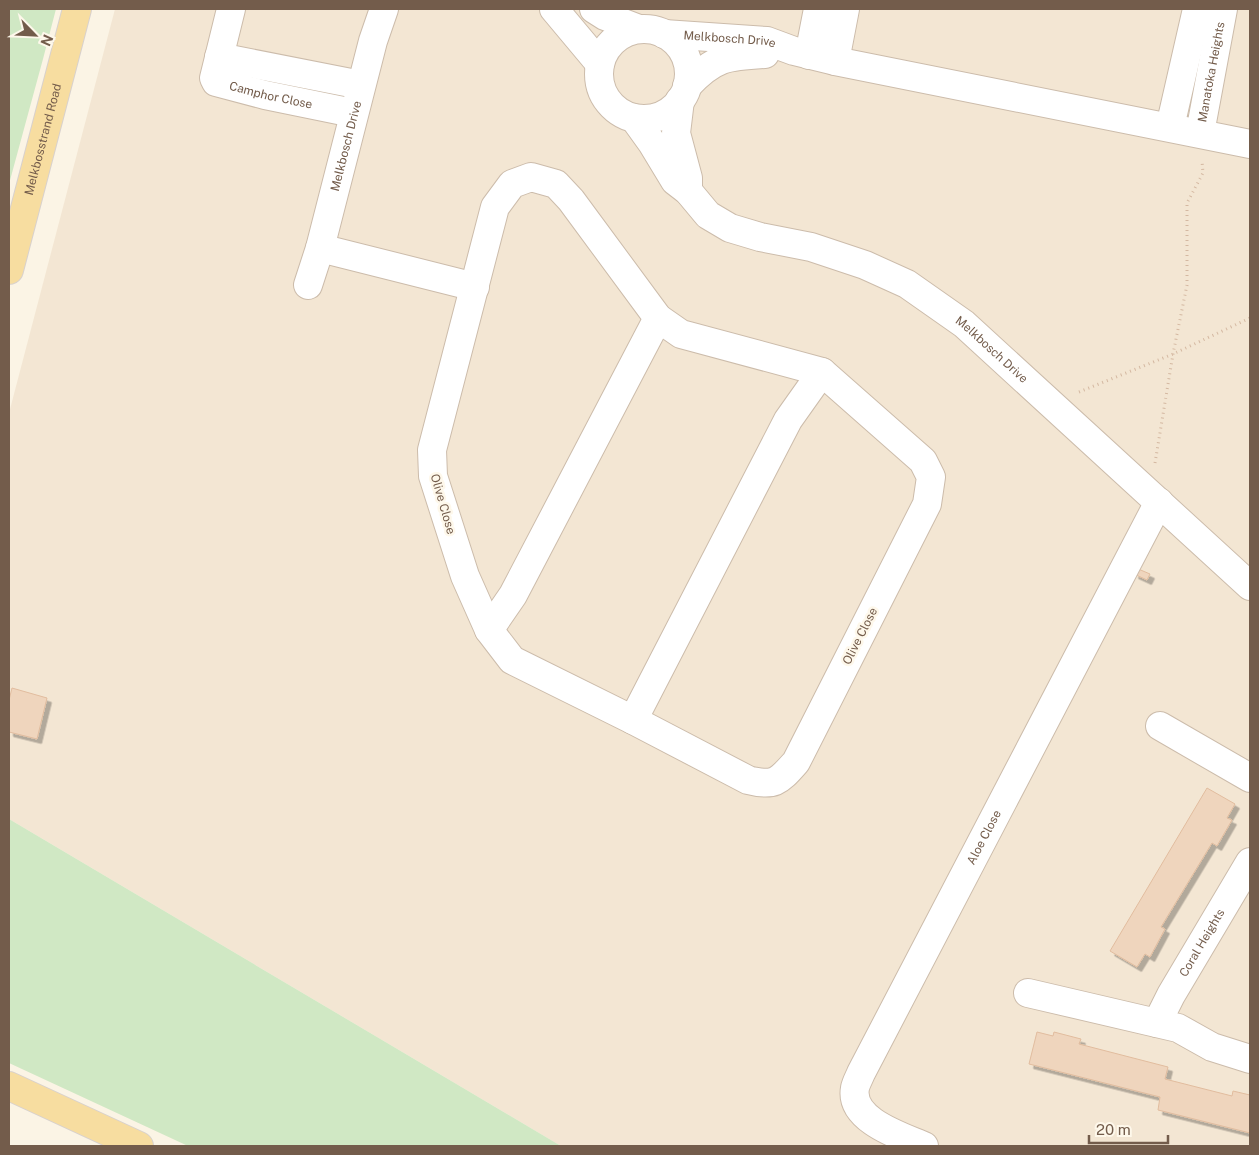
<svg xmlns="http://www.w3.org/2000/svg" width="1259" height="1155" font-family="'Public Sans',sans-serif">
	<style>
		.residential { fill: #f3e6d3 }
		.grass { fill: #d0e8c4 }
		.building { fill: #efd5bd; stroke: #e1bc9e; filter: url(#shadow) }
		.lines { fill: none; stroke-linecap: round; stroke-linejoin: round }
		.minor-casing { stroke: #ccbcab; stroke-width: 30 }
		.major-casing { stroke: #d8d1cd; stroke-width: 30 }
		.path { stroke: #d4b8a1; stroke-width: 3; stroke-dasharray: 1 4; stroke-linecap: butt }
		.minor { stroke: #fff; stroke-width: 28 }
		.major { stroke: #f7dda0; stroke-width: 28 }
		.labels { text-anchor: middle; stroke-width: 5; stroke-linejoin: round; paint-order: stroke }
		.street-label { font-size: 12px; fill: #735c4b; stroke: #fef8eb }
	</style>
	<defs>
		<filter id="shadow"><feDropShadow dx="4.5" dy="4.5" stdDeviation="0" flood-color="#0004"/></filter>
	</defs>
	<rect width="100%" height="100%" fill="#fbf4e5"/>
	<path class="residential" d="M115 9H1250V1146H561L9 819V413Z"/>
	<path class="grass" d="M9 9H56L43 59 9 184Z
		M9 819 561 1146H188L9 1063Z"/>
	<path class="building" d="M1136 568 1150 574 1147 580 1134 574Z
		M12 688 47 698 37 739 9 732V700Z
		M1207 788 1235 804 1227 818 1232 820 1217 846 1212 843 1161 927 1165 929 1150 957 1145 954 1137 967 1110 951Z
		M1037 1032 1053 1036 1054 1032 1081 1039 1079 1044 1168 1067 1165 1079 1232 1096 1233 1091 1250 1095V1133L1158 1110 1160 1097 1029 1064Z"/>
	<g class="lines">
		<g class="minor-casing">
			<g id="minor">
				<path id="s1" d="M231 9 214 78 216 82 265 95 353 113"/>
				<path d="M554 9 600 64"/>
				<path d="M594 9 605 16 639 29"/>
				<circle cx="644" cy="74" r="45"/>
				<path id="s2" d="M664 34 767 41 794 51 835 61 1250 144"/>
				<path d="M809 55 818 9"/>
				<path d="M219 57 361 85"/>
				<path d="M835 61 845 9"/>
				<path d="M687 86C714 57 727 56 765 54"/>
				<path d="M680 100 676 133 688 178V191"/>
				<path id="s3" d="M634 118 652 143 675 181 688 191 708 215 730 228 760 237 811 247 865 265 907 284 964 324 1250 586"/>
				<path d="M1170 127 1197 9"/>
				<path id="s4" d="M1200 133 1223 9"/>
				<path d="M531 177 556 184 571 200 658 318 681 334 822 372 923 461 931 477 927 504 796 762C779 781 775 787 748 780L633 720 512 660 489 630 465 576 433 476 432 450 495 207 512 184Z"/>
				<path d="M320 248 475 287"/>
				<path id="s5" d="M308 285 320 248 373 41 384 9"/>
				<path d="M489 630 513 595 658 318"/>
				<path d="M633 720 788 420 822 372"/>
				<path d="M1160 726 1250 778"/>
				<path d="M1028 993 1178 1028 1212 1047 1250 1059"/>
				<path id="s6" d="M1157 1023 1171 995 1250 862"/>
				<path id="s7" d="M924 1146C901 1136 849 1120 855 1088 856 1083 859 1078 861 1073L1159 502"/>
			</g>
		</g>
		<g class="major-casing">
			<g id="major">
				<path id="s8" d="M9 270 77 9"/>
				<path d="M9 1086 139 1146"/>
			</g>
		</g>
		<path class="path" d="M1079 392 1173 354 1250 318
			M1155 463 1173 354 1187 285V203L1203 173 1202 161"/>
		<use href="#minor" class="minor"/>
		<use href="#major" class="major"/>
	</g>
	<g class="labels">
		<g class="street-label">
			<text dy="4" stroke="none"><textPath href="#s2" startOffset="66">Melkbosch Drive</textPath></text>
			<text dy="4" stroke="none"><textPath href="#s4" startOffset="62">Manatoka Heights</textPath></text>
			<text dy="4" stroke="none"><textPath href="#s1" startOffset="132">Camphor Close</textPath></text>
			<text dy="4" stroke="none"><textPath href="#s8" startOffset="135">Melkbosstrand Road</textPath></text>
			<text dy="4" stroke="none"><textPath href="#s5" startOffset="144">Melkbosch Drive</textPath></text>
			<text dy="4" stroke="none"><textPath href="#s3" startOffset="442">Melkbosch Drive</textPath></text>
			<text transform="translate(443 504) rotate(74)" y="4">Olive Close</text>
			<text transform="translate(860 636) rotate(-63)" y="4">Olive Close</text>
			<text dy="4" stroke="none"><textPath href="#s7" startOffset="379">Aloe Close</textPath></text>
			<text dy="4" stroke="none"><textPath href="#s6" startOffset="92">Coral Heights</textPath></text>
		</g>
	</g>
	<rect width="1259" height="1155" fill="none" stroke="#735c4b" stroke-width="20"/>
	<g transform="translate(35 35) rotate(114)" stroke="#fef8eb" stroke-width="4" paint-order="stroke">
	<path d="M0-4L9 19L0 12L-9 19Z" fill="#735c4b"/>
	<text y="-8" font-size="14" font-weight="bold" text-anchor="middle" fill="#735c4b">N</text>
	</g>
	<path d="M1089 1135v8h79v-8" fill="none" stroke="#735c4b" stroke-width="2.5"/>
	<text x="1096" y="1135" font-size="15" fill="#735c4b" stroke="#fef8eb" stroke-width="4" paint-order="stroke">20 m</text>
</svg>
